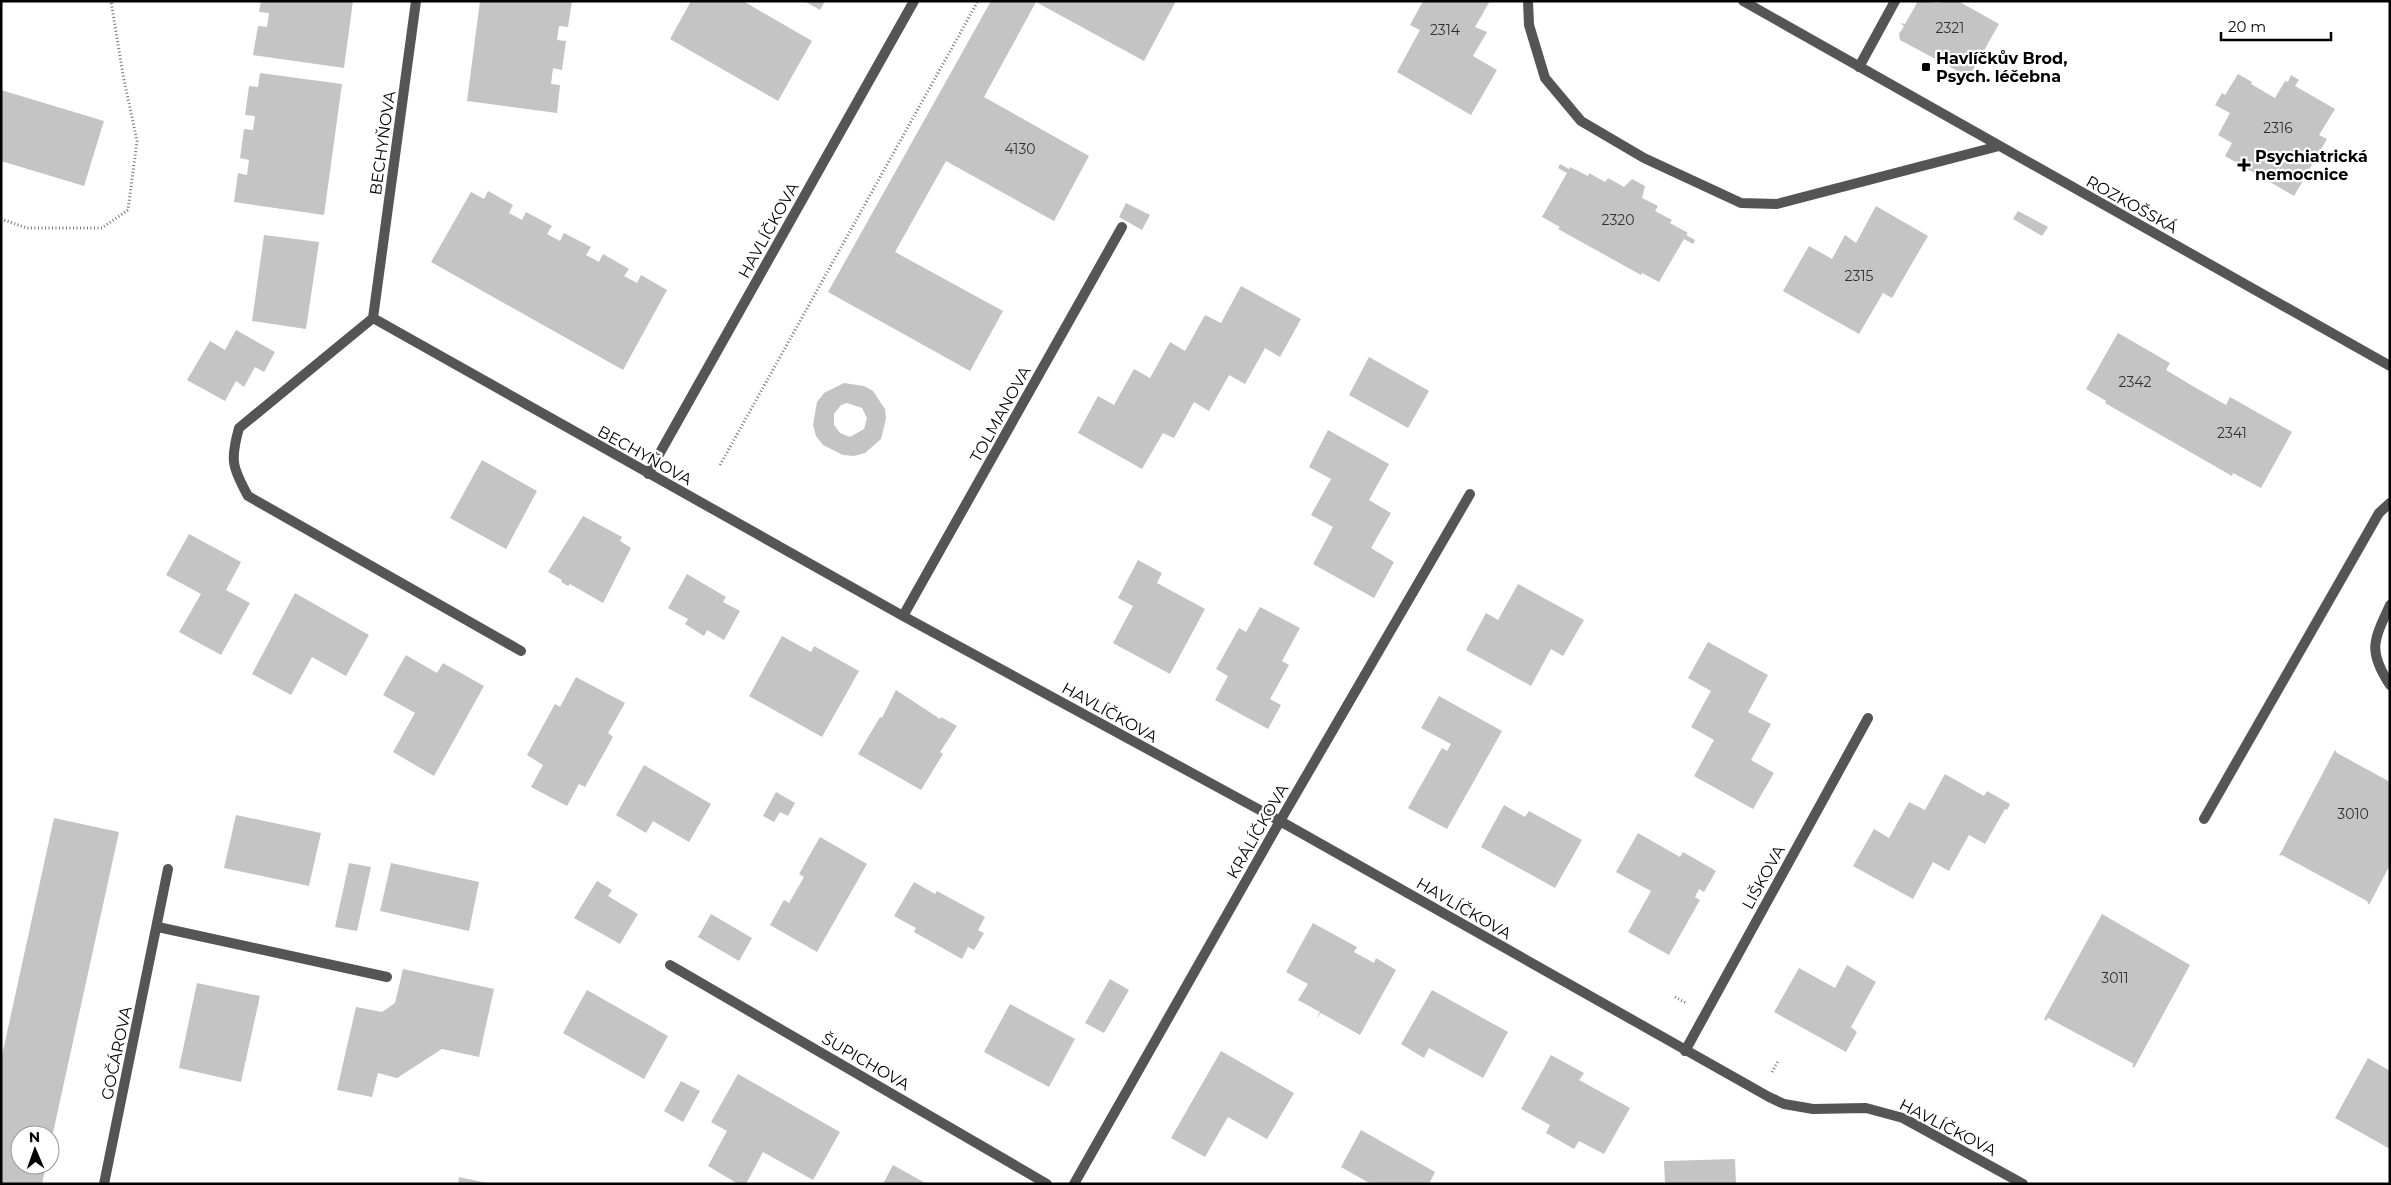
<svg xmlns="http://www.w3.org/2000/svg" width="2391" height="1185" font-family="Montserrat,sans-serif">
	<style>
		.building { fill: #c4c4c4; fill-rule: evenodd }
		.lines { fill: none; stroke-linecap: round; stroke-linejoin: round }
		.path { stroke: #777; stroke-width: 3; stroke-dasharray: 1 2.5; stroke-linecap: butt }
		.service { stroke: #555; stroke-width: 10 }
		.minor { stroke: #555; stroke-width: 10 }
		.poi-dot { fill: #000; stroke: #fff; stroke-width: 2 }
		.labels { text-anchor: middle; stroke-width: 4.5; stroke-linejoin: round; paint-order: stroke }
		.number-label { font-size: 14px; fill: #313131 }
		.poi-label { font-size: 16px; font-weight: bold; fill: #000; stroke: #fff; text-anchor: start }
		.street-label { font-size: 16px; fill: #000; stroke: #fff }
	</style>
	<rect width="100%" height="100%" fill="#fff"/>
	<path class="building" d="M261 1H353L344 68 253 55 258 26 267 27 269 13 259 12Z
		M480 1H572L568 27 559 26 557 40 566 41 562 70 553 68 551 84 560 85 557 113 467 101Z
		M691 1H743L812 41 778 101 670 39Z
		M804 1H825L820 10Z
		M991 1H1176L1144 61 1036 2 984 97 1089 156 1054 221 946 161 895 252 1003 311 970 371 828 292Z
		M1423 1H1490L1475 27 1487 32 1473 56 1497 70 1471 115 1397 72 1420 30 1410 25Z
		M1918 1 1939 3 1940 1H1958L1999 24 1969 77 1900 40 1899 34 1904 26 1900 23 1905 24Z
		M260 73 342 84 324 215 234 202 238 173 247 175 249 160 240 158 244 129 253 130 255 116 245 115 249 86 258 87Z
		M2238 74 2252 82 2251 84 2275 98 2285 81 2288 82 2291 75 2299 80 2295 86 2335 109 2319 135 2327 139 2294 196 2225 156 2232 143 2218 135 2230 113 2215 105 2222 93 2225 95Z
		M1 90 104 121 84 186 1 161Z
		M1560 164 1569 169 1570 167 1588 176 1589 173 1605 182 1608 178 1624 187 1632 179 1645 186 1642 198 1658 206 1655 211 1672 220 1670 223 1688 233 1686 235 1695 240 1693 244 1684 239 1659 282 1642 273 1641 275 1558 229 1560 227 1542 217 1567 173 1558 168Z
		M488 191 513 205 509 213 522 220 526 212 552 226 547 234 560 241 564 233 591 247 586 255 599 262 603 254 629 269 624 276 637 283 641 275 667 290 623 370 431 262 471 192 484 199Z
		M1126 203 1150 215 1142 230 1119 217Z
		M1876 206 1928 236 1892 298 1883 293 1859 334 1783 291 1809 246 1832 259 1845 235 1856 243Z
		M2018 211 2048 227 2042 236 2013 219Z
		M264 235 319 242 306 329 252 321Z
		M1241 286 1301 319 1280 357 1265 348 1245 384 1229 375 1209 411 1194 402 1174 438 1163 433 1142 469 1078 433 1098 396 1114 405 1134 369 1150 378 1170 342 1185 351 1205 315 1221 323Z
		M236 330 275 352 264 372 255 367 244 387 236 381 225 401 187 380 210 341 225 350Z
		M2118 333 2170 363 2166 370 2196 388 2226 405 2230 397 2292 432 2261 488 2233 473 2232 476 2105 403 2106 401 2086 389Z
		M1369 357 1429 391 1408 428 1349 395Z
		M844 383 864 386 873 391 885 409 886 419 881 439 865 453 854 456 843 455 823 445 816 436 813 425 817 402 824 393ZM847 403 862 408 867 418 864 429 850 437 840 433 834 425V414L841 405Z
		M1328 430 1389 464 1369 500 1391 513 1371 548 1394 562 1374 598 1313 564 1333 527 1311 515 1331 479 1309 467Z
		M482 460 537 491 506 549 450 518Z
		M583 516 622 537 620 541 631 548 603 603 570 584 568 586 561 582 562 580 548 572Z
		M189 534 241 562 226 590 250 603 221 655 179 632 201 594 166 575Z
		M1138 560 1162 573 1157 583 1205 609 1170 674 1113 643 1133 606 1118 598Z
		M687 574 726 597 723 602 740 611 724 640 707 630 704 636 685 624 688 619 668 608Z
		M1518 584 1584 620 1563 656 1551 649 1531 686 1466 650 1486 613 1498 620Z
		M295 593 369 635 346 676 312 657 291 695 252 674Z
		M1260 607 1300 628 1282 661 1289 665 1270 699 1281 705 1268 729 1215 700 1228 676 1216 669 1239 628 1246 632Z
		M782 636 811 652 814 646 859 671 822 737 749 696Z
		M1708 642 1768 675 1748 712 1771 724 1751 760 1774 773 1753 809 1694 776 1714 740 1691 727 1711 691 1688 678Z
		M406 655 437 673 443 663 484 686 434 776 393 752 415 713 383 695Z
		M576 677 625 703 608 733 613 737 585 787 579 784 567 806 531 787 543 765 527 755 555 704 560 707Z
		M896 690 940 719 941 717 957 726 940 752 943 754 921 790 858 754 880 717 882 718Z
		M1439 696 1502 731 1447 829 1408 808 1442 748 1447 751 1451 744 1421 728Z
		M2335 750 2337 753 2390 782V865L2369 905 2367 901 2282 855 2279 856Z
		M644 765 711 804 689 842 653 821 646 833 616 815Z
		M1945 774 1984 796 1987 791 2010 804 2007 810 2005 809 1985 844 1969 835 1949 871 1933 862 1913 899 1853 866 1874 829 1889 838 1909 802 1925 810Z
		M776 792 795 803 788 816 780 812 774 822 763 816Z
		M1504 805 1525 817 1529 811 1582 840 1555 888 1481 847Z
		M236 815 321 833 309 886 224 868Z
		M54 818 119 832 51 1142 50 1135H20V1165H46L42 1184H1V1060Z
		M1638 833 1680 857 1683 852 1716 871 1704 892 1699 889 1695 897 1700 900 1669 955 1628 932 1651 891 1616 872Z
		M820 837 867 864 817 952 770 925 784 900 789 903 804 877 799 874Z
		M349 863 371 867 357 931 335 927Z
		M391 863 479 882 469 931 380 911Z
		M597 881 612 890 608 896 638 914 620 944 574 918Z
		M914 882 935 894 937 891 985 917 978 930 984 933 974 950 968 947 962 959 914 932 916 928 894 916Z
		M711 914 752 938 739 961 698 937Z
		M2102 914 2190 965 2134 1068 2132 1066 2134 1064 2048 1018 2046 1021 2044 1019Z
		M1313 923 1357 947 1354 952 1374 963 1376 958 1396 970 1360 1035 1321 1013 1316 1019 1320 1012 1298 1000 1308 984 1286 972Z
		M1847 965 1876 982 1851 1027 1857 1032 1846 1052 1774 1012 1799 968 1835 988Z
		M403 969 494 989 479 1057 442 1049 397 1078 378 1073 372 1097 337 1090 356 1007 382 1012 395 1003Z
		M1110 979 1129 990 1104 1033 1085 1023Z
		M197 983 260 996 241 1082 179 1068Z
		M587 990 668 1036 644 1079 563 1033Z
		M1432 990 1508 1032 1483 1078 1429 1048 1424 1058 1401 1044Z
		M1010 1004 1075 1039 1049 1087 984 1052Z
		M1221 1051 1294 1093 1267 1139 1228 1117 1205 1157 1171 1138Z
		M1551 1055 1584 1073 1579 1080 1630 1108 1604 1154 1579 1141 1574 1149 1546 1133 1550 1125 1521 1109Z
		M2368 1058 2390 1071V1149L2335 1118Z
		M738 1074 840 1132 813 1180 763 1152 746 1184H738L708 1166 727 1131 711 1122Z
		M681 1081 700 1091 683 1122 664 1111Z
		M1361 1130 1435 1172 1429 1184H1371L1341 1167Z
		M1735 1159 1736 1184H1665L1664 1161Z
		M893 1165 927 1184H883Z
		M459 1177 487 1183V1184H458Z"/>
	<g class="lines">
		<path class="path" d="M1 219 27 228H102L128 210 137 141 123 75 111 1
			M720 465 978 1
			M1675 997 1686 1003
			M1772 1072 1778 1061"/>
		<path class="service" d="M1528 1 1529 25 1545 78 1581 121 1644 158 1741 203 1777 204 1999 146
			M2204 819 2379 513 2390 503"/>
		<path class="minor" d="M416 1 373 318 903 616 1280 821 1769 1097 1784 1104 1813 1109 1866 1108 1903 1118 2023 1184
			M1743 1 2390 366
			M1859 67 1895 1
			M373 318 239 428C230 460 232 467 248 496L521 651
			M648 474 914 1
			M2390 605C2374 640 2367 650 2390 685
			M903 616 1122 227
			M158 927 387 977
			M670 965 1047 1184
			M1685 1051 1868 718
			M104 1184 168 869
			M1074 1184 1280 821 1470 494"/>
	</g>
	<g class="poi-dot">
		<rect x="1921" y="62" width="10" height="10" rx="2.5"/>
		<path d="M2241.5 157.5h5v5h5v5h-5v5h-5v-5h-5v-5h5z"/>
	</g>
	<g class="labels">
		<g class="number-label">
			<text x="1950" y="33">2321</text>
			<text x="1445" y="35">2314</text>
			<text x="2278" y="133">2316</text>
			<text x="1020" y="154">4130</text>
			<text x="1618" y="225">2320</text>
			<text x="1859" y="281">2315</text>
			<text x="2135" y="387">2342</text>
			<text x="2232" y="438">2341</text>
			<text x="2353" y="819">3010</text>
			<text x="2115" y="983">3011</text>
		</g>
		<g class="poi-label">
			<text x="1936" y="64">Havlíčkův Brod,<tspan x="1936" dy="18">Psych. léčebna</tspan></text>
			<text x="2255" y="162">Psychiatrická<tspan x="2255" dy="18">nemocnice</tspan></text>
		</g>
		<g class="street-label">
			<text transform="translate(382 143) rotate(-82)" y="6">BECHYŇOVA</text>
			<text transform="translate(2132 204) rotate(29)" y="6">ROZKOŠSKÁ</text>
			<text transform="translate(768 230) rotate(-61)" y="6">HAVLÍČKOVA</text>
			<text transform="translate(1000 414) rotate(-61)" y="6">TOLMANOVA</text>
			<text transform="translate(645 455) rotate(29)" y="6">BECHYŇOVA</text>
			<text transform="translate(1110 712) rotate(29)" y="6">HAVLÍČKOVA</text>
			<text transform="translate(1257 831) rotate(-60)" y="6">KRÁLÍČKOVA</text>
			<text transform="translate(1763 877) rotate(-61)" y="6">LIŠKOVA</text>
			<text transform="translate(1464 908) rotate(30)" y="6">HAVLÍČKOVA</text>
			<text transform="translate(116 1053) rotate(-78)" y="6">GOČÁROVA</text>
			<text transform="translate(866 1061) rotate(30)" y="6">ŠUPICHOVA</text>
			<text transform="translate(1948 1127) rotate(27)" y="6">HAVLÍČKOVA</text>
		</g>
	</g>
	<rect width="2391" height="1185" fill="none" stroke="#000000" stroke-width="5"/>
	<g transform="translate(35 1150) rotate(358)"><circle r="24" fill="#ffffff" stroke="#999999"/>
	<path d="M0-4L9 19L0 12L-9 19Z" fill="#000000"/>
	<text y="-8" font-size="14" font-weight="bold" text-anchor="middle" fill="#000000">N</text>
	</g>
	<path d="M2221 32v8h110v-8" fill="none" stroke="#000000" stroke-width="2.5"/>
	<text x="2228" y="32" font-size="15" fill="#000000" stroke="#ffffff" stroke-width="4" paint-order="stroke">20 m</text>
</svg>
